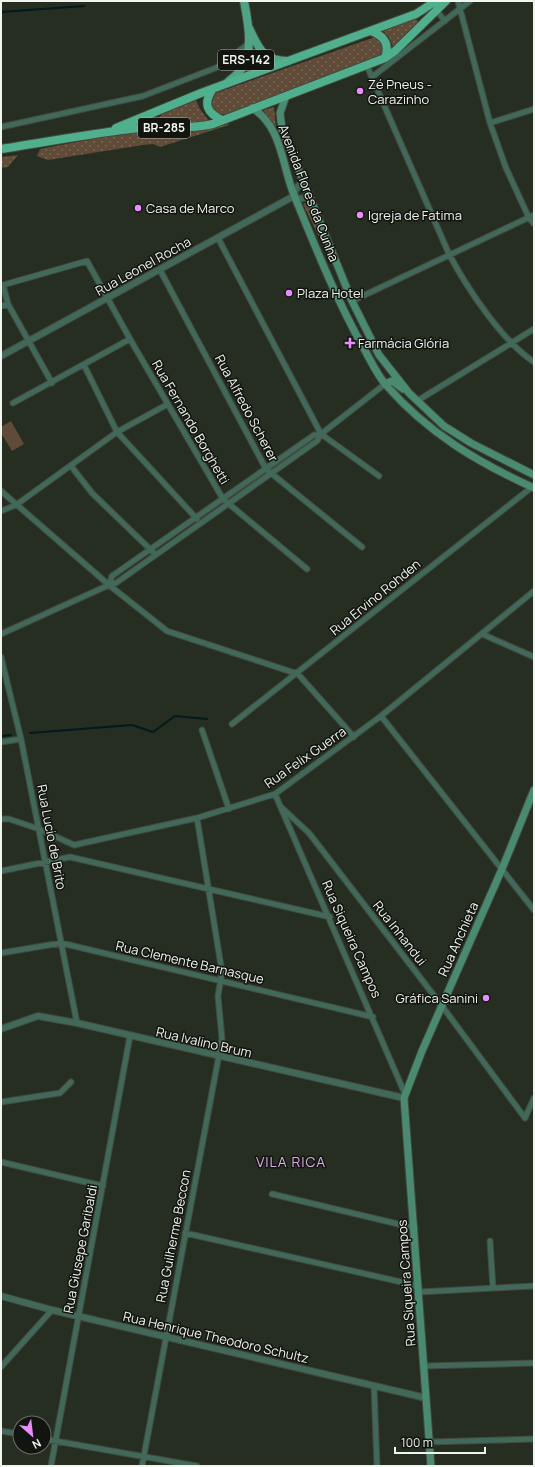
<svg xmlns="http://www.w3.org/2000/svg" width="535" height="1467" font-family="Manrope,sans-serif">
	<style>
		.grass { fill: url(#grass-dots) }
		.pitch { fill: #604b38 }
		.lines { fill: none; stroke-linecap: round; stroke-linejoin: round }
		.stream { stroke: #011a1c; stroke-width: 2 }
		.minor-casing { stroke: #42493e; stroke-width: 7 }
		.tertiary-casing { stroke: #42493e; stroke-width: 8 }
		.secondary-casing { stroke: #42493e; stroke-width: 9 }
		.primary-casing { stroke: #42493e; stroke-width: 10 }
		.trunk-casing { stroke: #42493e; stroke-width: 10 }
		.minor { stroke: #416858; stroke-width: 5 }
		.tertiary { stroke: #416858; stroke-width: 6 }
		.secondary { stroke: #498a71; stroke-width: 7 }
		.primary { stroke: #4ea485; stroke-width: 8 }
		.trunk { stroke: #50b08e; stroke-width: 8 }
		.poi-dot { fill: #e98dfe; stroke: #11140f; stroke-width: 1.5 }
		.labels { text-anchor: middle; stroke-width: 3; stroke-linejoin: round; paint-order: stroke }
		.shield { fill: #11140f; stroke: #adb2aa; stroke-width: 1 }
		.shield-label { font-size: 12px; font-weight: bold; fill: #f0f5ed }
		.poi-label { font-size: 13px; fill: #f0f5ed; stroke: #11140f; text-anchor: start }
		.street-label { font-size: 13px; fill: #f0f5ed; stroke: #11140f }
		.neighbourhood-label { font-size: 14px; letter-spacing: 1px; fill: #dfacea; stroke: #11140f }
	</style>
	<defs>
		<pattern id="grass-dots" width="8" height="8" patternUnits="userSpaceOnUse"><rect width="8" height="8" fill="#604b38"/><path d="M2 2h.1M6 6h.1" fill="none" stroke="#765" stroke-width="1.8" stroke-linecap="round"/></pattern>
	</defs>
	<rect width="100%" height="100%" fill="#262d21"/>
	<path class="grass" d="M416 18 418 22 414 28 393 47 389 37 382 30Z
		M375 37 383 44V52L373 61 226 114C213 115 212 110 210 99L216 93Z
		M254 51 267 64 246 71Z
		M196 100 200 109 209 121C196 124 169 129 158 119L162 114Z
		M274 107 276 128 263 110Z
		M228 124 229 125 160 147 153 144 143 145 48 160 37 156 40 149 134 131 209 128Z
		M18 155 8 167 1 168V157Z
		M308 202 321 237H319L303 204Z"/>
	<path class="pitch" d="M11 421 24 444 12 451 1 433V427Z"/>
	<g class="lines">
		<path class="stream" d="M1 12 84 6
			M30 733 132 725 153 732 175 716 207 719
			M1 736 11 735"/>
		<g class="minor-casing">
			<path id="minor" d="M458 1 490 123 506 168 529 218 534 224
				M436 10 445 21
				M367 66 449 254C467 288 502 341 534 362
				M372 77 470 1
				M490 123 534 109
				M1 127 143 96 218 67 248 44
				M218 238 321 434 379 476
				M160 270 266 469 362 547
				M352 301 534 215
				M1 306 8 304
				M84 365 117 432 197 519
				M52 383 8 304 3 285 87 261 130 339 223 499 307 569
				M417 401 534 329
				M13 403 130 339
				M71 466 92 493 153 552
				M1 491 109 585 167 631 298 674 354 737
				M1 511 16 505 117 432 168 404
				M109 585 112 576 314 435 321 434
				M1 634 109 585 116 583 317 441 321 434 385 384
				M482 634 534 657
				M1 657 21 739 77 1023
				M381 716 534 910
				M232 724 532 487
				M202 730 229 809
				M1 742 21 739
				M275 794 405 1094
				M280 806 309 833 442 1006 525 1118
				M1 819H9L39 829 74 845 197 818 275 794 381 716 534 591
				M1 871 70 857 330 917
				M1 953 61 943 373 1017
				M1 1102 60 1093 71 1082
				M525 1118 534 1098
				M1 1162 103 1186
				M272 1194 415 1228
				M185 1233 419 1286
				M490 1241 493 1288
				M419 1292 534 1286
				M424 1366 534 1363
				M1 1367 52 1310
				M374 1386 377 1466
				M1 1431 20 1434
				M44 1439 197 1466
				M429 1442 534 1439
				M51 1466 130 1036
				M142 1466 222 1039 218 996 222 972 197 818"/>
		</g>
		<g class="tertiary-casing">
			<path id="tertiary" d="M294 196 295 191 298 186H306
				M294 196 298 199 304 198 309 193
				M1 356 294 196
				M1 1029 38 1016 77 1023 404 1098
				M1 1296 52 1310 426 1398"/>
		</g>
		<g class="secondary-casing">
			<path id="secondary" d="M286 96 280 113 282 129 352 301 379 355 409 393 444 426 471 443 534 475
				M252 108C282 126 282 166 294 195 315 246 336 299 363 347 370 359 377 375 386 385 428 433 477 462 534 488
				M385 384 392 381 403 389
				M431 1466 404 1098 422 1051 502 869 534 790"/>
		</g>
		<g class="primary-casing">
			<path id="primary" d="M249 28C259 48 262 61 288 61
				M227 83C231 79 236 76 239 72 255 54 248 22 244 1"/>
		</g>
		<g class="trunk-casing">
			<path id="trunk" d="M371 31C384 36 390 44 385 58
				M212 90C203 104 207 113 222 120
				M116 128 201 93 416 14 436 1
				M1 149C47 142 93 133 140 128 164 126 188 130 213 124L385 58 395 51 446 1"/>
		</g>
		<use href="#minor" class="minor"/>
		<use href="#tertiary" class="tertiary"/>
		<use href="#secondary" class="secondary"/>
		<use href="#primary" class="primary"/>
		<use href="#trunk" class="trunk"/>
	</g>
	<g class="poi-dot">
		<circle cx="360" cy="91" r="4"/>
		<circle cx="138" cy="208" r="4"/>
		<circle cx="360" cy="215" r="4"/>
		<circle cx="289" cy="293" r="4"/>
		<path d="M348 337h4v4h4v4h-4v4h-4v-4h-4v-4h4z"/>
		<circle cx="486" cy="998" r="4"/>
	</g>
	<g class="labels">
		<g class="shield">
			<rect x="218" y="50" width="56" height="20" rx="3"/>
			<rect x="138" y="118" width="52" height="20" rx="3"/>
		</g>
		<g class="shield-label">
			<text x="246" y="64">ERS-142</text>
			<text x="164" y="132">BR-285</text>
		</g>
		<g class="poi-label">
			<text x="368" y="89">Zé Pneus -<tspan x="368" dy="15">Carazinho</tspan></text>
			<text x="146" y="213">Casa de Marco</text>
			<text x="368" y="220">Igreja de Fatima</text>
			<text x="297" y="298">Plaza Hotel</text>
			<text x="358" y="348">Farmácia Glória</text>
			<text x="478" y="1003" text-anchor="end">Gráfica Sanini</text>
		</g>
		<g class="street-label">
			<text transform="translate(309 193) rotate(69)" y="5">Avenida Flores da Cunha</text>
			<text transform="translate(143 266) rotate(-29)" y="5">Rua Leonel Rocha</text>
			<text transform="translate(247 408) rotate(62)" y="5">Rua Alfredo Scherer</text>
			<text transform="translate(191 422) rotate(60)" y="5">Rua Fernando Borghetti</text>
			<text transform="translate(375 597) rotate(-39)" y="5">Rua Ervino Rohden</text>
			<text transform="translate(305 757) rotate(-35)" y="5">Rua Felix Guerra</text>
			<text transform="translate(52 837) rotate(79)" y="5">Rua Lucio de Brito</text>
			<text transform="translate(400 933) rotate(52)" y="5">Rua Inhandui</text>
			<text transform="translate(352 939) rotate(66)" y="5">Rua Siqueira Campos</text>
			<text transform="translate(458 939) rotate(-66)" y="5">Rua Anchieta</text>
			<text transform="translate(190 962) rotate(13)" y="5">Rua Clemente Barnasque</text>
			<text transform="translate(204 1042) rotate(13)" y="5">Rua Ivalino Brum</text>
			<text transform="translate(173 1236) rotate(-79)" y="5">Rua Guilherme Beccon</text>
			<text transform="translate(80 1249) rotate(-79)" y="5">Rua Giusepe Garibaldi</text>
			<text transform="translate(406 1283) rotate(-94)" y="5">Rua Siqueira Campos</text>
			<text transform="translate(216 1337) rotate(13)" y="5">Rua Henrique Theodoro Schultz</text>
		</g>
		<g class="neighbourhood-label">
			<text x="291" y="1167">VILA RICA</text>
		</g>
	</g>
	<rect width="535" height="1467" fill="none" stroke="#f0f5ed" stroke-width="4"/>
	<g transform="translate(32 1435) rotate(152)"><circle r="19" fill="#11140f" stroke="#6a6e68"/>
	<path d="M0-3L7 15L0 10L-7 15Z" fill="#e98dfe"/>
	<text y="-6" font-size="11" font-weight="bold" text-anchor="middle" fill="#f0f5ed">N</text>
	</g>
	<path d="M395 1447v6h90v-6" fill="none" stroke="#f0f5ed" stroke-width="2"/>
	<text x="401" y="1447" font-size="12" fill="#f0f5ed" stroke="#11140f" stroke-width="3" paint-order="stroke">100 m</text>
</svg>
